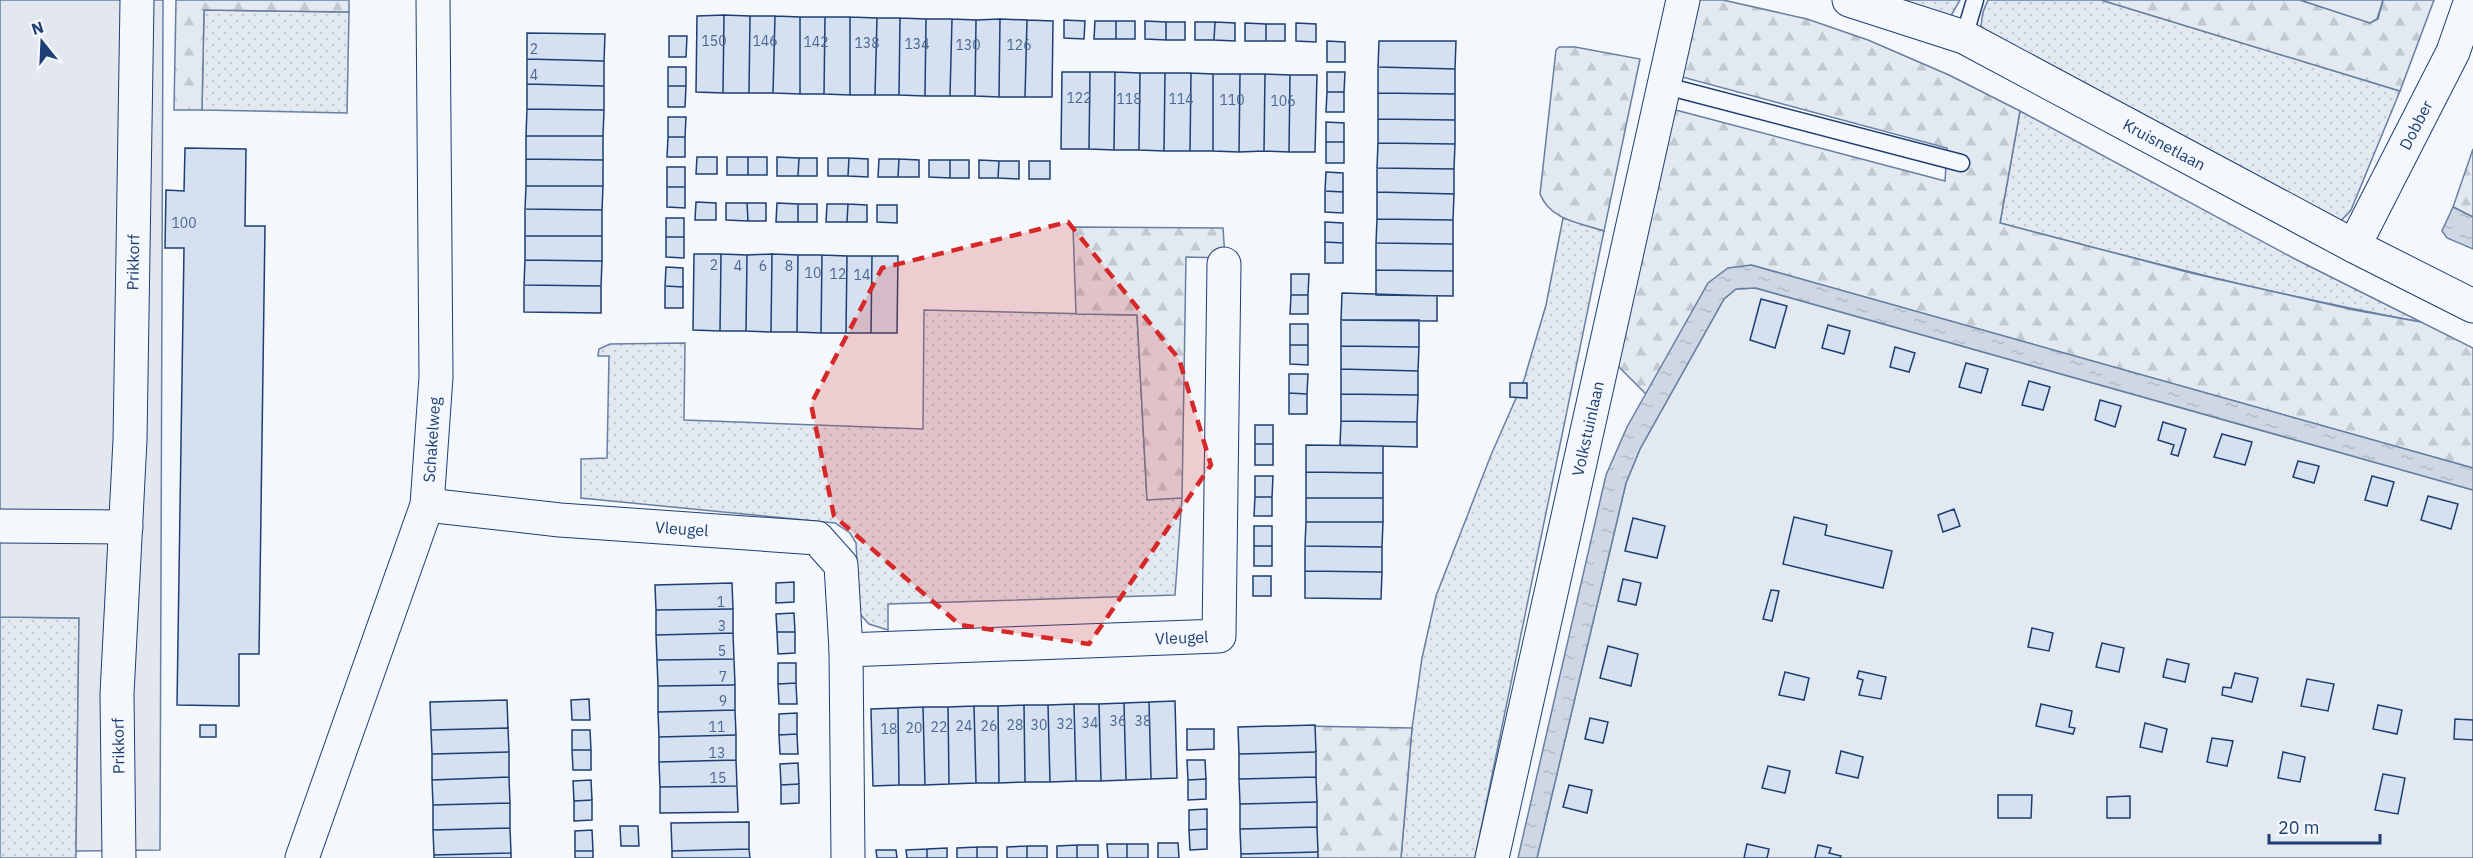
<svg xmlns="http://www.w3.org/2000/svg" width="2473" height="858" font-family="'IBM Plex Sans',sans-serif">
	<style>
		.grass { fill: url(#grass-dots); stroke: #687fa3; stroke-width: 1.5 }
		.forest { fill: url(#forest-firs); stroke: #687fa3; stroke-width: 1.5 }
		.garden { fill: #e3e9f0; stroke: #687fa3; stroke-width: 1.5 }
		.parking { fill: #e3e8f0; stroke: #687fa3; stroke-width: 1.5 }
		.water { fill: url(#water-ripples); stroke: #687fa3; stroke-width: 1.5 }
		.building { fill: #d5e0f0; stroke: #1d3f73; stroke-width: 1.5 }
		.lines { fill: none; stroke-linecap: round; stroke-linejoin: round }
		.service-casing { stroke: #1d3f73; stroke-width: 19 }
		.minor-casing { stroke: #1d3f73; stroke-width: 35 }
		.service { stroke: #f4f7fb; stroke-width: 16 }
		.minor { stroke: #f4f7fb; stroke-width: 33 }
		.marked { fill: #d62828; fill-opacity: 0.2; stroke: #d62828; stroke-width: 4.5; stroke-dasharray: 12 8; stroke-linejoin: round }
		.labels { text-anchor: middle; stroke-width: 4.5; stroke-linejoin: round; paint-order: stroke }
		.number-label { font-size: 14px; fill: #4b6792 }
		.street-label { font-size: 16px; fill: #1d3f73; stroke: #f4f7fb }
	</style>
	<defs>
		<pattern id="grass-dots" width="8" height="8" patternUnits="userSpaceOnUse" patternTransform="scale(1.5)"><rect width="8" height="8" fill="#e3e9f0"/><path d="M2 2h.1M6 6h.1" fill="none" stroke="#c2c9d1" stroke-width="1.8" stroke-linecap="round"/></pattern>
		<pattern id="forest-firs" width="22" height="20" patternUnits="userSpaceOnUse" patternTransform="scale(1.5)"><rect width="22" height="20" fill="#e3e9f0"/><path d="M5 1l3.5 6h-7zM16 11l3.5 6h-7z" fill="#c2c9d1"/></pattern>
		<pattern id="water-ripples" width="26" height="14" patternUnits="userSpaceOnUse" patternTransform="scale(1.5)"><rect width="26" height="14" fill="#cfd7e4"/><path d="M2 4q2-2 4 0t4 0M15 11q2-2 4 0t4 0" fill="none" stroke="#b1bac7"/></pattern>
	</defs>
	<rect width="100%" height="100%" fill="#f4f7fb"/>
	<path class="grass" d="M1901 0H1960L1948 21Z
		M1988 0H2101L2400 91 2351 210 2336 226 1979 39 1983 12Z
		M204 10 349 12 347 113 202 110Z
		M2020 111 2295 259 2421 322C2279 296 2140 260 2000 223Z
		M1563 218 1604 231 1475 858H1401L1412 728 1422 658 1436 596 1491 455 1524 380 1546 305Z
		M924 310 1137 315 1147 499 1182 498 1175 595 888 604V630L869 624 860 614 856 543 850 533 835 523 581 498V459L607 458 609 356H598L599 349 610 344 685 343 684 420 923 429Z
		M0 617 79 618 76 858H0Z"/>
	<path class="forest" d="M176 0H349V12L204 10 202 110H174Z
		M1684 0H1723L1807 19 1868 40 1949 75 2020 111 2000 223 2191 273 2354 310 2421 322 2473 348V468L1751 265 1662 366 1646 394 1612 360 1668 108 1945 181 1947 148 1682 77Z
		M2101 0H2300L2370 23 2378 19 2383 0H2434L2400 91Z
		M1559 47H1575L1640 59 1604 231C1580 223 1550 220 1540 194L1556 50Z
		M2473 149V217L2453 207Z
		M1073 227 1223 228 1225 258 1186 257 1182 498 1147 500 1137 315 1076 314Z
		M1301 726 1412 728 1401 858H1304Z"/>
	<path class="garden" d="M2300 0H2383L2377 19 2370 23Z
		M1755 288 2473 490V858H1537L1626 483 1640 449 1724 299 1736 289Z"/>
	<path class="parking" d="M0 0H163L160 850 76 851 79 618 0 617Z"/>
	<path class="water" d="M2453 207 2473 217V249L2447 238 2442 231Z
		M1751 265 2473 468V490L1756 288 1736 289 1724 299 1640 449 1626 483 1537 858H1518L1606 475 1627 427 1708 283 1728 268Z"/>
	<path class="building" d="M724 15 723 93 696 92 697 16Z
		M724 15 750 16 749 93H723Z
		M750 16H775L773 93H749Z
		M775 16 800 17V94L773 93Z
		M800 17H825L824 94H800Z
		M825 17H850V95L824 94Z
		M850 17 877 18 875 95H850Z
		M877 18H900L899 95H875Z
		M900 18 926 19 925 96 899 95Z
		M926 19H952L950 96H925Z
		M952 19 976 20 975 96H950Z
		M1000 19 1027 20 1025 97H999Z
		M1000 19 999 97 975 96 976 20Z
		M1027 20 1053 21 1052 97H1025Z
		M1064 20 1085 21 1084 39 1064 38Z
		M1095 21H1116V39H1094Z
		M1116 21H1135V39H1116Z
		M1145 21 1166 22V40L1145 39Z
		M1166 22H1185V40H1166Z
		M1195 22H1215L1214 40H1195Z
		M1215 22 1235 23V41L1214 40Z
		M1245 23 1266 24V41H1245Z
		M1296 23 1316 24V42L1296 41Z
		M1266 24H1285V41H1266Z
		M527 33 605 34 604 61 527 59Z
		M669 36H687L686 57H669Z
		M1327 41 1345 42V62H1327Z
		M1379 41H1456L1455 69 1378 67Z
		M527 59 604 61V86L527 84Z
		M668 67H686V86H668Z
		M1378 67 1455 69V94L1378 93Z
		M1062 72H1090L1089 149H1061Z
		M1090 72H1115L1114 150 1089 149Z
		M1115 72 1140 73 1139 150H1114Z
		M1327 72H1345L1344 92H1327Z
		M1140 73H1165L1164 151 1139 150Z
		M1165 73H1191L1190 151H1164Z
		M1191 73 1213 74V151H1190Z
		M1213 74H1240L1239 152 1213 151Z
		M1240 74H1265L1264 151 1239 152Z
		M1265 74 1290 75 1289 152 1264 151Z
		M1290 75H1317L1315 152H1289Z
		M527 84 604 86V110L527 109Z
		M668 86H686L685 107H668Z
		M1327 92H1344V112H1326Z
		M1378 93 1455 94V120L1378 119Z
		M527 109 604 110 603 136H526Z
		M668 117H686L685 137H668Z
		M1378 119 1455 120V144L1378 143Z
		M1326 122 1344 123V142H1326Z
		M526 136H603V160L526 159Z
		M668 137H685V157H667Z
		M1326 142H1344V163H1326Z
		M1378 143 1455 144 1454 169 1377 168Z
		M185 148 246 149 245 226H265L259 654H239V706L177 705 184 248H165L166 190 184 191Z
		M697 157H717V174H696Z
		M727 157H748V175H727Z
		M748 157H767V175H748Z
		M777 157 799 158 798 176H777Z
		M799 158H817V176H798Z
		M828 158H849L848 176H828Z
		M849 158 868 159V177L848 176Z
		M526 159 603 160V186H526Z
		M879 159H899L898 177H878Z
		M899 159 919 160V177H898Z
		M929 160H950V178L929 177Z
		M950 160H969V178H950Z
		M979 160 999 161 998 178H979Z
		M999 161H1019V179L998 178Z
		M1029 161H1050V179H1029Z
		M667 167H685V187H667Z
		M1377 168 1454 169V194L1377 192Z
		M1326 172 1343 173V192L1325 191Z
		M526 186H603L602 210 525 209Z
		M667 187H685V208L667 207Z
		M1325 191 1343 192V213L1325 212Z
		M1377 192 1454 194 1453 220 1377 219Z
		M696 202 716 203V220H695Z
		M726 203H747L748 221 726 220Z
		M747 203H766V221H748Z
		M777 203 798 204V222H776Z
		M798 204H817V222H798Z
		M827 204H848L847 222H826Z
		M848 204 867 205V222H847Z
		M877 205H897V223L877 222Z
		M525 209 602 210V236H525Z
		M666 218H684V237H666Z
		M1377 219 1453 220V244L1376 243Z
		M1325 222 1343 223V243L1325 242Z
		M525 236H602V261L525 260Z
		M666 237H684V258L666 257Z
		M1325 242 1343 243V263H1325Z
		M1376 243 1453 244V271L1376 270Z
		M694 254H721L720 331 693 330Z
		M721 254 747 255 746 331H720Z
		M772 254 798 255 797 332H771Z
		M772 254 771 332 746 331 747 255Z
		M798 255H822L821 333 797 332Z
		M822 255 847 256 846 333H821Z
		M847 256H872L871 333H846Z
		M872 256H898L897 333H871Z
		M525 260 602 261 601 286 524 285Z
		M666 267 683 268V287L665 286Z
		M1376 270 1453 271V296L1376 295Z
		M1291 274H1309L1308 295H1291Z
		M524 285 601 286V313L524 312Z
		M665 286 683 287V308H665Z
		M1342 293 1437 296V321L1341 320Z
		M1291 295H1308V314H1290Z
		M1761 299 1787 306 1775 348 1750 340Z
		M1341 320H1419V347L1341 346Z
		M1290 324H1308V345H1290Z
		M1828 325 1850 331 1844 354 1822 348Z
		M1290 345H1308V365L1290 364Z
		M1341 346 1419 347 1418 371 1341 369Z
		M1895 347 1915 353 1909 372 1890 367Z
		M1966 363 1988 369 1981 393 1959 387Z
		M1341 369 1418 371V395L1341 394Z
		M1289 374H1308L1307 394 1289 393Z
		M2029 381 2050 387 2043 410 2022 405Z
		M1510 383H1527V398L1510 397Z
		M1289 393 1307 394V414H1289Z
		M1341 394 1418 395 1417 422 1341 421Z
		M2100 400 2121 406 2115 427 2095 420Z
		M1341 421 1417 422V447L1340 445Z
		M2163 422 2186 429 2178 456 2171 454 2174 445 2158 440Z
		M1255 425H1273V444H1255Z
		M2222 434 2252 442 2245 465 2214 457Z
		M1255 444H1273V465H1255Z
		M1306 445 1383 446V473L1306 472Z
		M2298 461 2319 466 2314 483 2293 477Z
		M1306 472 1383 473V498H1306Z
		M1255 476H1273L1272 497H1255Z
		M2372 476 2394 482 2387 506 2365 500Z
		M2428 496 2458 504 2451 529 2421 520Z
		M1255 497H1272V516H1254Z
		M1306 498H1383V522H1306Z
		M1954 509 1960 526 1943 532 1938 515Z
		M1794 517 1827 525 1825 535 1892 551 1883 588 1783 564Z
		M1633 518 1665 526 1657 558 1625 551Z
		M1306 522H1383L1382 547 1305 546Z
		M1254 526H1272V546H1254Z
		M1254 546H1272V566H1254Z
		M1305 546 1382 547V572L1305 571Z
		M1305 571 1382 572 1381 599 1305 598Z
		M1253 576H1271V596H1253Z
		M1623 579 1641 583 1636 605 1618 601Z
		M794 582V602L776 603V583Z
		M732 583 733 609 656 610 655 585Z
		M1771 590 1779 591 1772 621 1763 619Z
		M733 609V633L656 635V610Z
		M794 613 795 632H777L776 614Z
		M2032 628 2053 633 2049 651 2028 647Z
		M777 632H795V653L778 654Z
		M733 633 734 659 657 660 656 635Z
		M2102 643 2124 648 2119 672 2096 667Z
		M1608 646 1638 654 1631 686 1600 678Z
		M734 659 735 685 658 686 657 660Z
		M2167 659 2189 664 2185 682 2163 677Z
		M778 663H796V683L778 684Z
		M1859 671 1886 677 1881 699 1859 695 1863 680 1857 678Z
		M1785 672 1809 678 1804 700 1779 695Z
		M2235 673 2258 678 2252 702 2222 695 2223 687 2231 688Z
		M2307 679 2334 684 2328 711 2301 706Z
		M796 683 797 704H779L778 684Z
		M735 685V710L658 712V686Z
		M589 699 590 720H572L571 700Z
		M507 700 508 728 431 730 430 702Z
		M1175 701 1177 778 1151 779 1149 702Z
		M1149 702 1151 779 1126 780 1124 703Z
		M1124 703 1126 780 1101 781 1099 704Z
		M1074 704H1099L1101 781H1076Z
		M1074 704 1076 781 1050 782 1048 705Z
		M2041 704 2072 711 2069 727 2075 728 2073 734 2036 726Z
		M1024 705 1025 782 999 783 998 706Z
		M1024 705H1048L1050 782H1025Z
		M2378 705 2402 710 2397 734 2373 729Z
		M974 706H998L999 783H976Z
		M974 706 976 783 949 784 948 707Z
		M923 707 925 785H899L898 708Z
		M923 707H948L949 784 925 785Z
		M898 708 899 785 873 786 871 709Z
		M735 710 736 735 659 737 658 712Z
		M797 713V734L779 735V714Z
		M1590 718 1608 722 1603 743 1585 739Z
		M2455 719 2473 720V740L2454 739Z
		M2145 723 2167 729 2162 752 2140 747Z
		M200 725H216V737H200Z
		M1315 725 1316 752 1239 754 1238 727Z
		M508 728 509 752 432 754 431 730Z
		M1187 729H1214V749L1187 750Z
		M572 730H590L591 750H572Z
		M797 734 798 754H780L779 735Z
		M736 735V760L659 762V737Z
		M2212 738 2233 741 2227 766 2207 762Z
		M572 750H591V770H573Z
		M1841 751 1863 757 1858 778 1836 773Z
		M509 752V777L432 780V754Z
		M1316 752V777L1239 779V754Z
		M2283 752 2305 757 2300 782 2278 778Z
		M736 760 737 786 660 787 659 762Z
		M1187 760H1205L1206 779 1188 780Z
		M798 763 799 784 781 785 780 764Z
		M1768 766 1790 771 1785 793 1762 788Z
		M2383 774 2405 778 2398 814 2375 810Z
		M509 777 510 803 433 805 432 780Z
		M1316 777 1317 802 1240 804 1239 779Z
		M1206 779V799L1188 800V780Z
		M591 780 592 800 574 801 573 781Z
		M799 784V803L781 804V785Z
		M1569 785 1592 790 1587 813 1563 807Z
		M737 786 738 812 660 813V787Z
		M1998 795H2032L2031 818H1998Z
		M2130 796V818H2107V797Z
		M592 800V820L574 821V801Z
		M1317 802V827L1240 829V804Z
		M510 803V828L433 830V805Z
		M1207 809V829L1189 830V810Z
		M749 822V849L672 851 671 823Z
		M620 826H638L639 846H621Z
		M1317 827 1318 852 1241 854 1240 829Z
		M510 828 511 853 434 855 433 830Z
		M1207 829V849L1190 850 1189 830Z
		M592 830 593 851H575V831Z
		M1158 843H1178L1179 858H1158Z
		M1107 844H1127V858H1108Z
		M1127 844H1148V858H1127Z
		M1747 844 1769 849 1767 858H1744Z
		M1077 845V858H1057V846Z
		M1077 845H1098V858H1077Z
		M1818 845 1831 848 1829 853 1841 856 1840 858H1815Z
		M1027 846H1047V858H1027Z
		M1027 846V858H1007V847Z
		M977 847V858H957V848Z
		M977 847H997V858H977Z
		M947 848V858H927V849Z
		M749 849 750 858H672V851Z
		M927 849V858H907L906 850Z
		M876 850H896L897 858H877Z
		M575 851H593V858H575Z
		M1318 852V858H1241V854Z
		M511 853V858H434V855Z"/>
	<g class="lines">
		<g class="service-casing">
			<path id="service" d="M1964 37 1975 0
				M1666 86 1961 163"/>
		</g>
		<g class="minor-casing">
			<g id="minor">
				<path id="s1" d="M1849 0 1964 37 2354 246 2473 306"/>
				<path id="s2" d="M2354 246 2453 52 2471 0"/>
				<path id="s3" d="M427 505 560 520 817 538 841 565 846 650 848 858"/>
				<path d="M0 526 126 527"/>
				<path id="s4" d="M846 650 1219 636 1224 264"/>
				<path id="s5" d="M119 858 117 694 130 440 137 0"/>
				<path id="s6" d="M302 858 427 505 436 377 433 0"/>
				<path id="s7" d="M1492 858 1683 0"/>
			</g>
		</g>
		<use href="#service" class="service"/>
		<use href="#minor" class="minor"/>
	</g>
	<path class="marked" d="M1068 222 1179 359 1211 465 1089 644 960 625 834 516 811 404 882 268Z"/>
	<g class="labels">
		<g class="number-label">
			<text x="714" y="46">150</text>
			<text x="765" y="46">146</text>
			<text x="816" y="47">142</text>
			<text x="867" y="48">138</text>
			<text x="917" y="49">134</text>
			<text x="968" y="50">130</text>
			<text x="1019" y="50">126</text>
			<text x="534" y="54">2</text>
			<text x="534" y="80">4</text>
			<text x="1079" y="103">122</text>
			<text x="1129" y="104">118</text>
			<text x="1181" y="104">114</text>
			<text x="1232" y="105">110</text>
			<text x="1283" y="106">106</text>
			<text x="184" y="228">100</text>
			<text x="714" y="270">2</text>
			<text x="738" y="271">4</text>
			<text x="763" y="271">6</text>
			<text x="789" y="271">8</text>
			<text x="813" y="278">10</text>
			<text x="838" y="279">12</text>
			<text x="862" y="280">14</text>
			<text x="721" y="607">1</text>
			<text x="722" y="631">3</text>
			<text x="722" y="656">5</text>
			<text x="723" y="682">7</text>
			<text x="723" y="706">9</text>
			<text x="1118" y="726">36</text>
			<text x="1143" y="726">38</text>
			<text x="1090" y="728">34</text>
			<text x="1065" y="729">32</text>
			<text x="1015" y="730">28</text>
			<text x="1039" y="730">30</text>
			<text x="964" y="731">24</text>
			<text x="989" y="731">26</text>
			<text x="717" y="732">11</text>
			<text x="939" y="732">22</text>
			<text x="914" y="733">20</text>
			<text x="889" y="734">18</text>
			<text x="717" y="758">13</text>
			<text x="718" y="783">15</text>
		</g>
		<g class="street-label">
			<text dy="6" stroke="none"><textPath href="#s2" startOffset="136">Dobber</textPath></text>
			<text dy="6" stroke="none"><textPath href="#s1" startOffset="348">Kruisnetlaan</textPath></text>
			<text dy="6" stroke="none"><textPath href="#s5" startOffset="596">Prikkorf</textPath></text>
			<text dy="6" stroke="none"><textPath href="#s7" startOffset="440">Volkstuinlaan</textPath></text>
			<text dy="6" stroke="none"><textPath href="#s6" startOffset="440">Schakelweg</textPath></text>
			<text dy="6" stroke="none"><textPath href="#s3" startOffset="256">Vleugel</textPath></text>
			<text dy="6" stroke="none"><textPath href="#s4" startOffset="336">Vleugel</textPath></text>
			<text transform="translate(118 746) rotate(-91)" y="6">Prikkorf</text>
		</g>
	</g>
	<g transform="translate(42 42) rotate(342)" stroke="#f4f7fb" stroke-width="4.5" paint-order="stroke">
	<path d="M0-4.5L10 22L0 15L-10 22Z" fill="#1d3f73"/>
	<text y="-9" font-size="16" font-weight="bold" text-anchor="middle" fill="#1d3f73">N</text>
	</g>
	<path d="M2269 834v9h111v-9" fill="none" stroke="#1d3f73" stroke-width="3"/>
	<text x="2278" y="834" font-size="18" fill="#1d3f73" stroke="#f4f7fb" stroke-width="4.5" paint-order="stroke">20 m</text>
</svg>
